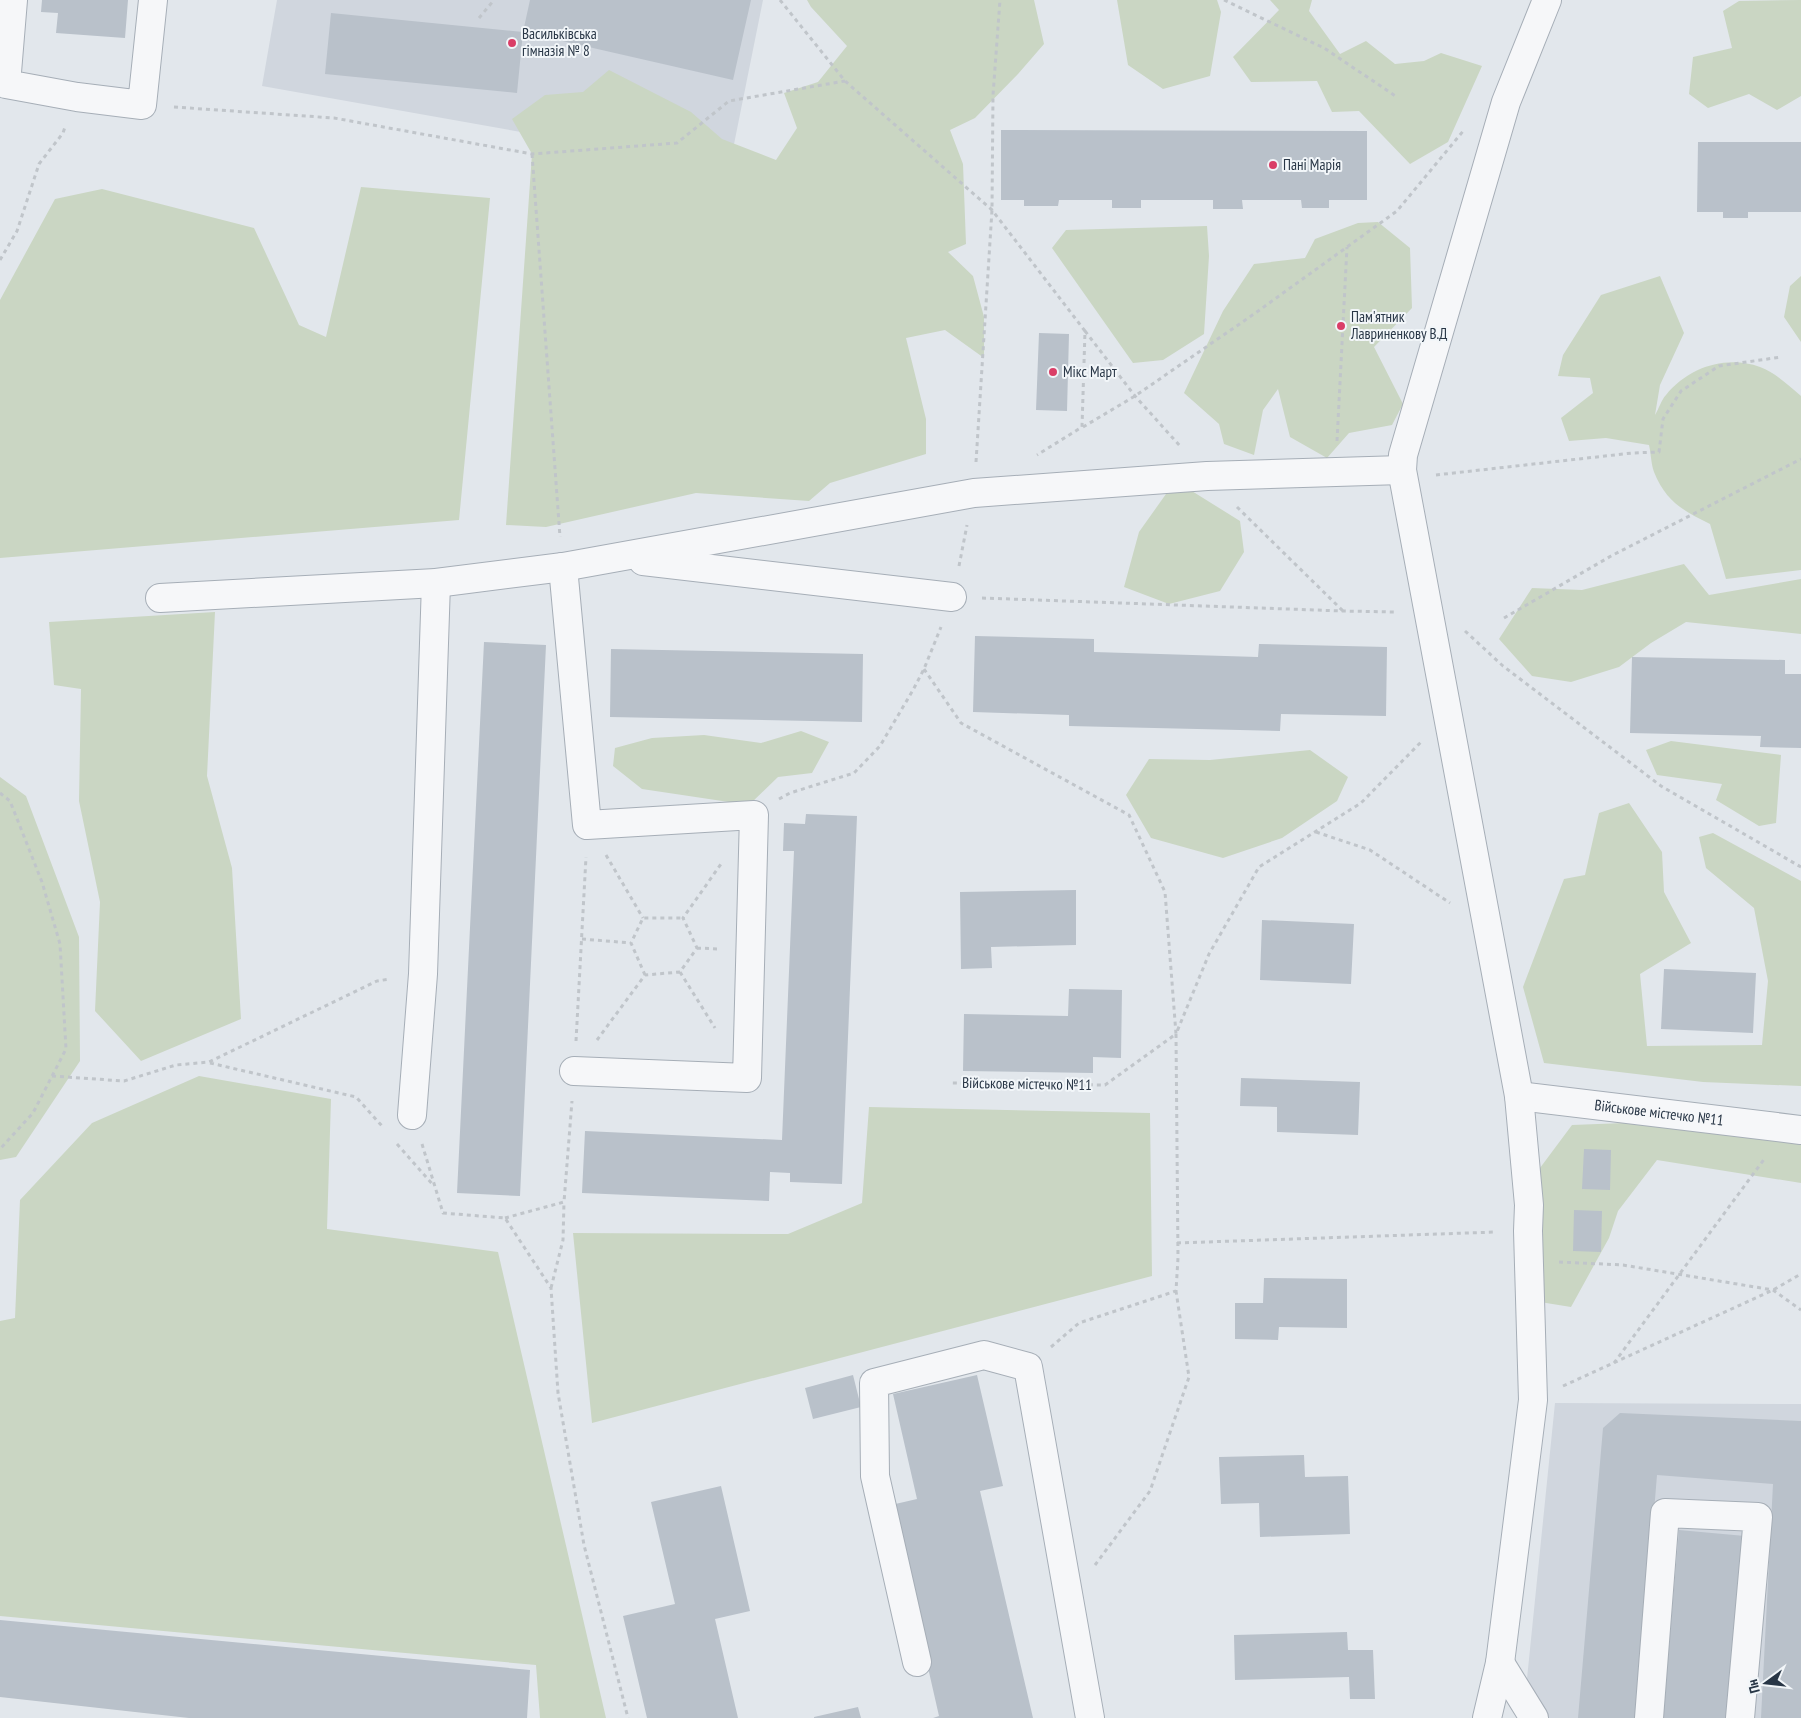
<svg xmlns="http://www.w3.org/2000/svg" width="1801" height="1718" font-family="'PT Sans Narrow',sans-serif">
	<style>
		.built { fill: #d0d6de }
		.green { fill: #cad6c3 }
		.building { fill: #b9c1ca }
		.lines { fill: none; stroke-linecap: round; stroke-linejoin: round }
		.minor-casing { stroke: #a6aeb7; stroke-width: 30 }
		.path { stroke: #c0c5ca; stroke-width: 3; stroke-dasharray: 4 4; stroke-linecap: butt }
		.minor { stroke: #f6f7f9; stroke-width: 28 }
		.poi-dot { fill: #da3e67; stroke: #f2f6f9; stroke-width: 2 }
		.labels { text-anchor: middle; stroke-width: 4; stroke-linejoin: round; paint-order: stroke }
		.poi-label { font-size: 15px; fill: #283646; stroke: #f2f6f9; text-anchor: start }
		.street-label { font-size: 15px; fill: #283646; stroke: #f2f6f9 }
	</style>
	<rect width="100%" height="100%" fill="#e2e7ec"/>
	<path class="built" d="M277 0H763L729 169 262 86Z
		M1555 1403 1801 1404V1718H1523Z"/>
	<path class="green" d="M807 0H1034L1044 44 1018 74 975 118 950 130 963 164 966 244 948 252 973 276 984 317V358L945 330 906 338 926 419V454L830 483 809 501 696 493 546 527 506 525 532 154 512 119 545 95 583 92 609 70 691 112 722 139 776 160 797 128 784 93 818 82 847 46 811 7Z
		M1117 0H1217L1221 12 1210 76 1163 89 1128 65Z
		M1270 0H1312L1309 11 1340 54 1366 41 1395 64 1424 61 1441 53 1482 66 1448 142 1410 164 1359 111 1332 112 1317 81 1251 82 1233 57 1279 10Z
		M1801 0V96L1777 110 1749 94 1708 108 1689 94 1693 57 1732 48 1723 11 1739 1Z
		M361 187 490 198 459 520 0 558V300L55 199 102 189 254 228 299 325 326 337Z
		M1378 222 1410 248 1412 308 1374 347 1403 404 1392 425 1349 433 1327 458 1290 437 1278 389 1263 410 1254 455 1224 444 1219 424 1184 393 1223 311 1254 264 1305 258 1315 239 1358 223Z
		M1207 226 1209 256 1204 334 1163 360 1133 363 1052 248 1066 230Z
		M1660 276 1684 333 1660 385 1655 415C1659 409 1661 400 1666 395 1689 367 1726 355 1760 367 1776 373 1789 386 1801 396V570L1726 579 1710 524C1684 511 1666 502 1654 472 1651 464 1651 453 1649 445L1606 438 1569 441 1561 418 1593 393 1590 378 1558 376 1563 355 1601 295Z
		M1801 276V342L1784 317 1790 286Z
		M1187 488 1240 521 1244 552 1220 591 1169 604 1124 587 1139 532 1166 494Z
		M1684 564 1709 595 1801 579V634L1686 622 1651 643 1619 667 1571 682 1532 676 1499 639 1532 588 1582 590Z
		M215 612 207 776 232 868 241 1019 141 1061 95 1011 100 902 79 801 81 689 54 685 49 622Z
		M801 731 829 742 812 773 778 777 749 805 642 789 613 766 615 748 652 738 704 735 761 743Z
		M1671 741 1781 755 1776 823 1759 826 1716 800 1722 784 1657 775 1646 750Z
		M1310 750 1348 777 1337 801 1282 838 1223 858 1151 838 1126 795 1149 759 1210 760Z
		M0 777 26 796 79 937 80 1061 16 1157 0 1160Z
		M1629 803 1662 852 1664 892 1691 943 1640 974 1647 1046 1762 1045 1768 981 1754 908 1706 868 1699 837 1713 833 1801 881V1086L1703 1082 1544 1063 1523 987 1564 879 1585 875 1599 813Z
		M199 1076 331 1099 327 1229 498 1252 606 1718H540L536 1665 0 1616V1321L15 1318 20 1200 92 1123Z
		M869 1107 1150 1113 1152 1276 592 1423 573 1233 788 1234 862 1203Z
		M1650 1122 1801 1142V1183L1657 1160 1618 1211 1609 1238 1571 1307 1540 1302 1536 1248 1540 1168 1572 1125Z"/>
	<path class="building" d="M42 0H128L125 38 56 33 58 13 41 12Z
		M530 0H751L733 80 523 32Z
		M331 13 523 32 517 93 325 74Z
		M1001 130 1367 131V200H1329V208H1302L1301 200H1242L1243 209H1213V200H1141V208H1112V200H1059L1058 206H1024V200H1001Z
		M1698 142H1801V212H1748V218H1723V212H1697Z
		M1039 333 1069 334 1067 411 1036 410Z
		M975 636 1094 639V652L1258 657 1259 644 1387 647 1386 716 1281 714 1280 731 1069 726V715L973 712Z
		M484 642 546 645 520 1196 457 1193Z
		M611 649 863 654 862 722 610 717Z
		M1632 657 1785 660V674H1801V748L1760 747 1761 736 1630 733Z
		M806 814 857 816 842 1184 790 1182V1173L770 1172 769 1201 582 1193 585 1131 782 1140 794 851H783L784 823 805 824Z
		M1076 890V945L991 947 992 968 961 969 960 892Z
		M1262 920 1354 924 1351 984 1260 980Z
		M1664 969 1756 973 1753 1033 1661 1029Z
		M1069 989 1122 990 1121 1058 1093 1057V1073L963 1071 964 1014 1068 1016Z
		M1241 1078 1360 1082 1358 1135 1277 1132V1107L1240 1106Z
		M1584 1149 1611 1150 1610 1190 1582 1189Z
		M1574 1210 1602 1211 1601 1252 1573 1251Z
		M1264 1278 1347 1279V1328L1279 1327 1278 1340 1235 1339V1303H1263Z
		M853 1375 861 1407 813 1419 805 1388Z
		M977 1375 1003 1486 980 1491 1033 1718H933L939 1716 891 1505 917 1499 893 1394Z
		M1620 1413 1801 1421V1718H1761L1773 1484 1657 1475 1637 1718H1578L1603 1428Z
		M1304 1455 1305 1477 1348 1476 1350 1534 1260 1537 1259 1503 1221 1504 1219 1457Z
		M721 1486 750 1611 715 1619 738 1718H647L623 1616 675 1604 651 1502Z
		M1679 1530 1745 1536 1729 1718H1663Z
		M0 1620 530 1670 527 1718H189L0 1697Z
		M1347 1632 1348 1650H1373L1375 1699H1350L1349 1677 1235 1680 1234 1635Z
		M858 1707 861 1718H814V1717Z"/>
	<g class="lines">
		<g class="minor-casing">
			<g id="minor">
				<path d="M13 0 6 84 77 97 142 105 153 0"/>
				<path d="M643 561 952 597"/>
				<path d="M563 567 587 825 754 815 747 1078 574 1071"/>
				<path d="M160 598 436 583 563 567 974 493 1207 476 1402 470"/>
				<path id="s1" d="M1519 1096 1801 1130"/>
				<path d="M412 1115 423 974 436 583"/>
				<path d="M917 1662 875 1476 874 1383 984 1355 1028 1367 1090 1718"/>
				<path d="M1500 1663 1534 1718"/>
				<path d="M1487 1718 1500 1663 1533 1400 1528 1231 1529 1205 1519 1096 1402 470 1403 455 1506 102 1547 0"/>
				<path d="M1649 1718 1665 1513 1758 1517 1740 1718"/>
			</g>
		</g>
		<path class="path" d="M780 0 845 81 992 210 1085 331 1082 427 1037 455
			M1224 0 1324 48 1397 97
			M479 18 494 0
			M174 107 334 118 532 154 677 143 729 101 845 81
			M532 154 560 537
			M0 260 17 231 39 164 63 133 65 127
			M1085 331 1135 396 1180 446
			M1083 427 1135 396 1254 314 1397 211 1464 130
			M1337 441 1347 247
			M976 462 992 210 993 95 1000 0
			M1436 475 1632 453 1659 452 1663 419 1681 391 1719 366 1781 357
			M1237 507 1343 611
			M959 566 967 525
			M982 598 1343 611 1396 612
			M1504 618 1611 556 1801 459
			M1465 631 1503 666 1661 786 1801 867
			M924 669 961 723 1129 815 1165 892 1176 1034 1105 1085 952 1083
			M0 793 10 801 42 882 60 944 66 1049 33 1113 0 1149
			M779 799 790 793 854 773 880 746 913 690 924 669 941 627
			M1316 832 1370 850 1450 903
			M606 855 643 918
			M582 939 631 943
			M697 948 719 949
			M680 972 715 1028
			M645 975 631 943 643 918H683
			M597 1040 645 975 680 972 697 948 683 918 721 864
			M576 1041 586 857
			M210 1063 356 1097 382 1126
			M52 1076 124 1081 176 1065 209 1062 377 981 390 979
			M397 1144 434 1186
			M422 1144 443 1213 505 1218 551 1288 558 1393 584 1545 628 1718
			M505 1218 564 1202 572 1101
			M1177 1243 1496 1232
			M1559 1262 1623 1265 1773 1290 1801 1310
			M551 1288 563 1240 564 1202
			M1051 1347 1079 1323 1176 1291 1178 1258 1176 1034 1209 954 1259 867 1361 803 1421 742
			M1614 1363 1765 1158
			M1563 1386 1773 1290 1801 1274
			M1095 1565 1150 1491 1189 1377 1176 1291"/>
		<use href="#minor" class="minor"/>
	</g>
	<g class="poi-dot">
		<circle cx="512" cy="43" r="5"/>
		<circle cx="1273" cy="165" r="5"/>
		<circle cx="1341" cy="326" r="5"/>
		<circle cx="1053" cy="372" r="5"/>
	</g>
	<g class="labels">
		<g class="poi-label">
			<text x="522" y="39">Васильківська<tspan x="522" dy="17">гімназія № 8</tspan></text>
			<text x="1283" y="170">Панi Марiя</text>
			<text x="1351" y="322">Пам'ятник<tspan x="1351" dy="17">Лавриненкову В.Д</tspan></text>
			<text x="1063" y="377">Мікс Март</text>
		</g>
		<g class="street-label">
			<text transform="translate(1027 1084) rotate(1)" y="5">Військове містечко №11</text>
			<text dy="5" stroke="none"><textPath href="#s1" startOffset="141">Військове містечко №11</textPath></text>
		</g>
	</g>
	<g transform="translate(1766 1683) rotate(255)" stroke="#f2f6f9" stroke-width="4" paint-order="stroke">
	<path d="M0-4L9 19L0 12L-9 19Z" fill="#283646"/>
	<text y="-8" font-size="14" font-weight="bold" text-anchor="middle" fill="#283646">Пн</text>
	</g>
</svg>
